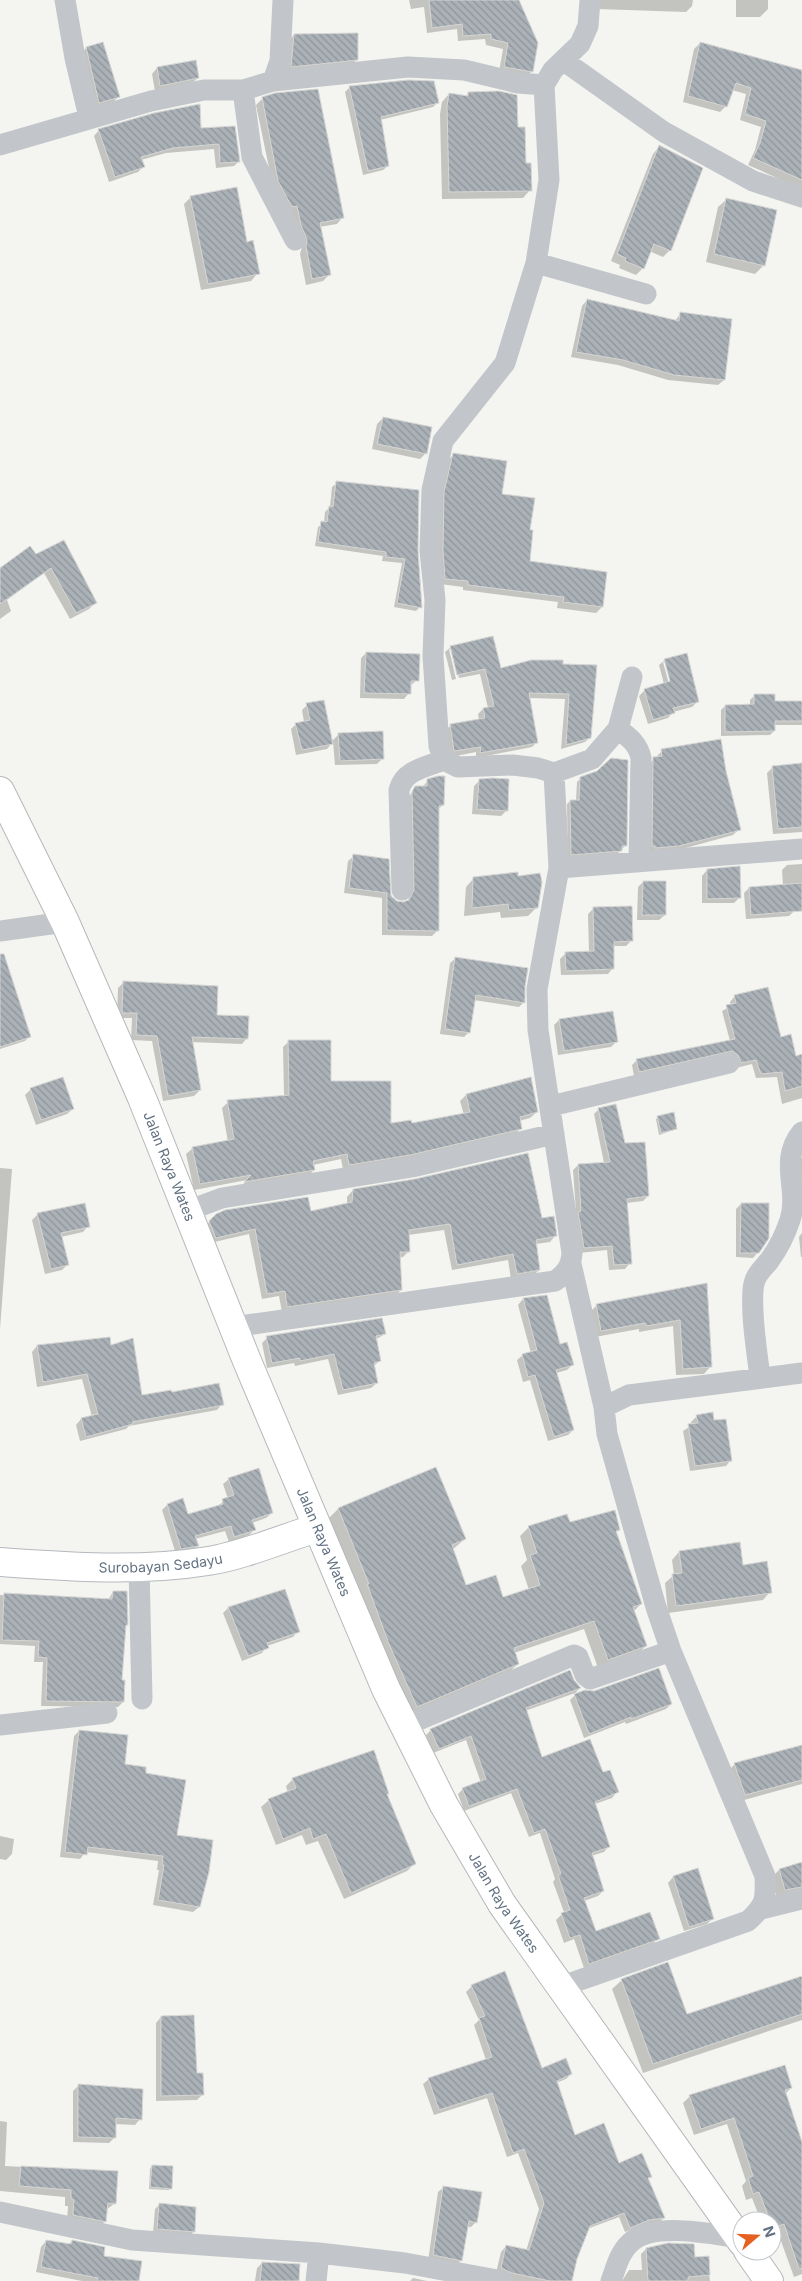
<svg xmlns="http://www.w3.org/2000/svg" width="802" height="2281" font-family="Inter,sans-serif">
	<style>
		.shadow { fill: #0003; fill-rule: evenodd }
		.building { fill: url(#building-back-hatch); stroke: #d6d6d4 }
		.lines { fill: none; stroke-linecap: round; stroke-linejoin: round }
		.secondary-casing { stroke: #b4b9be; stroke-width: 30 }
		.highway-casing { stroke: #b5b8bb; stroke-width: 30 }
		.street { stroke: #c2c5c9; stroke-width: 21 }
		.secondary { stroke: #fff; stroke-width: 28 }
		.highway { stroke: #fff; stroke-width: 28 }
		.labels { text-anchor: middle; stroke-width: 5; stroke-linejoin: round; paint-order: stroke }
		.street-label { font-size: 14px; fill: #637282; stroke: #fff }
	</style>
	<defs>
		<pattern id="building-back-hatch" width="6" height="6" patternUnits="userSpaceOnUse" patternTransform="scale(1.25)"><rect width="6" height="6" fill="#aab1b7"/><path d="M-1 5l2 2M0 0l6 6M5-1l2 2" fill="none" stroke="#8e949a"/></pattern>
	</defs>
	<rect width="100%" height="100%" fill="#f4f5f1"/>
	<path class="shadow" d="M409 0H518L532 71 526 77 499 72 503 49 486 45 485 39 458 41 457 29 427 33 424 7 411 9Z
		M597 0H693L692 6 686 12 597 9Z
		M736 0H768V9L760 17H736Z
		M294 35 357 59 352 65 286 71 289 40Z
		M700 43 802 72V189L748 165 755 150 761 127 740 120 746 94 732 90 726 106 720 112 683 102 694 49Z
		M86 48 118 97 113 102 93 108 81 54Z
		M195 62 198 78 192 83 155 91 152 74 157 68Z
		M350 87 438 102 433 107 380 120 388 166 383 170 363 175 345 92Z
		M449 94 465 97 468 94 516 129 530 190 523 198 442 199 440 114 442 102Z
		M262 99 343 217 337 224 319 227 329 275 323 281 306 285 300 254 302 247 273 187 256 105Z
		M234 127 239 161 234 166 216 168 214 149 166 153 141 160 143 167 138 172 109 182 94 136 99 130 200 129Z
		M659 147 670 250 663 257 649 251 643 268 636 275 619 268 620 265 611 261 653 154Z
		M191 197 246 243 258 273 251 281 201 290 184 204Z
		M727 199 763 266 755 274 706 262 718 207Z
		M587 300 675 321 681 313 724 380 718 385 668 380 618 365 571 357 582 306Z
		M383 418 426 453 420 459 372 449 377 424Z
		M453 455 501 495 528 531V562L602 607 596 613 557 608 558 602 463 590V587L440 584 439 499 447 461Z
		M337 483 416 551 420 607 416 611 394 607 402 563 382 561 383 556 315 546 318 527 324 523 325 512 330 507 332 487Z
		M35 555 95 603 89 609 70 619 44 573 7 600 11 611 0 619V570Z
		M451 647 500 669 562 661 590 737 585 742 561 749 565 699 529 698 537 742 532 747 476 758V752L451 757 445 731 451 725 479 720 478 714 483 709 488 708 480 674 459 678 452 649H449L456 679 452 680 445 652Z
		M366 653 417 680 410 686 409 693 404 699 360 698 361 658Z
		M665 660 698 701 692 707 673 712 668 718 648 724 639 696 645 690 664 684 659 665ZM663 662H666L672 687 670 688Z
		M754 696 774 702H802V725H774V731L770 735 721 736V710L725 706H750V700Z
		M307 705 332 741 339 734 383 758 377 764 335 765 333 742 327 749 296 755 291 729 296 724 304 722 302 710Z
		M662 751 724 771 739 829 733 835 671 852 646 851 648 765Z
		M802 765V832L773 834 767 773 773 767Z
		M581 778 626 845 617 854 568 858 567 804 570 801H576L577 782Z
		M428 780 443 805 437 810 438 930 432 936 382 935V898L344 893 348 861 354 856 387 860 390 897 396 902 406 903 410 896 407 799 416 787 422 788Z
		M480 780 506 811 501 816 472 814 474 786Z
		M802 864V887L794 911 789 916 746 919 744 893 749 888 783 886 782 870 787 865Z
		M707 870 739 898 734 903H702V876Z
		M517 877 537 907 528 916 501 918 500 912 464 916 466 887 474 878Z
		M643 882 665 915 659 920H637L638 887Z
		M593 909 632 940 626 946H612L613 968 608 974 561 975 560 959 566 953 589 952 588 914Z
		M456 958 524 1002 519 1007 474 1000 469 1032 464 1037 440 1034 450 963Z
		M124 982 216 1016 247 1038 242 1044 191 1042 200 1090 194 1096 163 1101 152 1041 131 1040 132 1018H117L118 988Z
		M0 989 29 1037 25 1041 0 1049Z
		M735 996 780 1038 795 1057 802 1055V1098L782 1104 777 1077 756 1078 752 1064 736 1068 634 1076 632 1065 637 1060 730 1041 722 1011 731 1006 730 1002Z
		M559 1020 616 1042 611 1047 558 1055 554 1025Z
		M289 1041 330 1082 390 1125 411 1124 464 1115 460 1101 466 1095 537 1112 530 1118 519 1121 521 1128 515 1134 402 1160 343 1170 341 1159 313 1165 314 1170 308 1176 241 1187 247 1180 194 1190 186 1154 193 1148 228 1142 222 1108 228 1102 284 1097 283 1047Z
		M31 1089 73 1109 67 1114 36 1125 25 1095Z
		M599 1109 624 1145 648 1196 643 1201 626 1203 630 1263 625 1269 609 1270 607 1250 579 1253 573 1170 578 1165 604 1163 594 1114Z
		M658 1117 676 1129 659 1135 656 1119Z
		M802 1157V1183L799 1162Z
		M0 1168 12 1169 0 1329Z
		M353 1190 541 1220 555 1236 550 1242 536 1244 539 1270 533 1276 511 1279 508 1260 452 1270 444 1230 408 1235 409 1251 403 1257 399 1258 401 1290 395 1296 282 1312 279 1296 262 1299 249 1234 210 1243 204 1228 210 1221 310 1212 347 1204V1197Z
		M741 1204 758 1252 753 1258 736 1257V1209Z
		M38 1214 88 1226 83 1232 61 1237 67 1265 62 1270 45 1274 32 1220Z
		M802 1233V1257H801L799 1237Z
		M705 1284 710 1367 704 1374 676 1375 673 1326 639 1332V1329L595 1337 590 1312 597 1305Z
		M523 1299 572 1365 567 1370 556 1373 573 1430 568 1435 548 1441 530 1380 523 1382 517 1360 523 1355 531 1353 518 1305Z
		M385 1334 375 1340 379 1361 373 1367 377 1383 371 1388 338 1395 328 1359 295 1366 294 1363 267 1368 262 1343 267 1338Z
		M37 1346H110L141 1396 171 1394 222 1404 217 1410 129 1426 126 1429 80 1441 76 1425 81 1419 92 1417 82 1379 37 1387 32 1352Z
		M697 1416 713 1422 731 1460 726 1466 690 1471 683 1431 692 1425 691 1422Z
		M229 1479 272 1513 266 1518 252 1523 254 1530 249 1535 229 1542 225 1531 195 1539 198 1546 192 1551 176 1554 162 1510 167 1505 188 1515 217 1506 228 1499 223 1484Z
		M338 1509 465 1539 452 1550 465 1586 503 1598 529 1590 521 1566 527 1560 520 1536 529 1527 569 1524 619 1530 616 1533 641 1604 634 1611 646 1646 636 1655 598 1668 584 1629 514 1653 518 1664 508 1673 407 1716 329 1518Z
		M679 1552 742 1566 770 1592 763 1600 668 1613 665 1583 674 1575 672 1560Z
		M113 1592 124 1626 121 1681 123 1702 118 1707 41 1706 43 1662H34L35 1646 0 1644V1595L108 1600Z
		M249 1600 250 1603 298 1631 293 1637 267 1646 262 1653 242 1661 223 1613 228 1608Z
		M573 1681 580 1688 575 1693 525 1711 542 1758 602 1774 617 1792 612 1798 595 1804 609 1846 604 1852 591 1856 603 1891 598 1896 584 1901 595 1933 658 1938 653 1944 584 1968 574 1939 564 1943 556 1920 564 1912 553 1882 555 1879 540 1833 529 1837 511 1793 464 1811 458 1794 463 1789 481 1783 466 1740 433 1753 426 1735 431 1730Z
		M575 1695 671 1704 666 1709 626 1724 625 1722 584 1738 570 1700Z
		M79 1731 123 1766 144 1774 175 1836 199 1907 193 1912 153 1905 159 1870H157L158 1861 86 1852 80 1859 60 1857 74 1736Z
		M802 1748V1784L737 1802 727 1772 735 1764Z
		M293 1779 388 1793 386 1795 414 1864 407 1871 344 1899 318 1841 306 1845 302 1835 276 1845 261 1807 269 1800 288 1793 286 1786Z
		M0 1836 14 1839 12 1854 6 1860 0 1859Z
		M802 1864V1898H777L771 1878 779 1870Z
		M697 1870 713 1918 707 1924 684 1931 668 1883 673 1877Z
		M802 1977V2020L643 2073 612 1989 622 1980 686 2016Z
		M472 1986 541 2070 571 2074 566 2079 556 2083 575 2136 619 2164 651 2176 647 2179 664 2218 658 2223 642 2225 625 2232 619 2217 587 2229 576 2259 570 2281H509L496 2273 501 2252 506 2246 526 2251 539 2209 518 2153 507 2157 487 2098 434 2115 423 2084 429 2079 486 2060 474 2025 479 2020 466 1992Z
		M161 2017 202 2095 197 2100 156 2101V2023Z
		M78 2086 140 2119 135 2125 115 2124 114 2138 109 2143 73 2142V2091Z
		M791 2088 785 2094 800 2140H802V2274L794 2277 777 2230 772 2232V2221H761L752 2198 746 2200 742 2186 746 2181 727 2124 694 2135 683 2103 690 2096Z
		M0 2121 7 2122 5 2166 117 2172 115 2203 106 2210 105 2221 99 2228 67 2221 68 2206H65V2197L0 2191Z
		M152 2166 171 2188 169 2190 149 2189 150 2169Z
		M444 2187 476 2222 471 2227H466L461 2260 456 2266 428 2261 438 2192Z
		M159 2205 194 2231 190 2236 153 2233 155 2209Z
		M46 2241 68 2245 72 2241 103 2257 139 2281H82L36 2272 41 2247Z
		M646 2249 694 2259 707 2257 710 2281H622L629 2270H642L641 2254Z
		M262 2263 297 2281H255L257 2268Z
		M413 2278 427 2281H410Z"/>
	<path class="building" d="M429 0H519L538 43 533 72 504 67 508 43 491 39V34L463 36 462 24 432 28Z
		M358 33V60L291 67 294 34Z
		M103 42 120 97 99 103 86 47Z
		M700 42 802 70V180L753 158 760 143 766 121 745 114 751 88 736 83 727 107 688 96Z
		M196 60 199 78 160 86 157 67Z
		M408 80 434 81 439 103 381 117 389 166 368 171 349 86Z
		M318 89 344 218 320 223 331 275 312 279 306 246 307 240 301 225 297 206 292 207 278 181 262 97 275 93Z
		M499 91 517 95 518 127H525L526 163H531L532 191 449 192 447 106 449 93 468 96V92Z
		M200 104 201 128 235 126 240 162 220 163 219 144 173 148 141 157 145 167 115 177 98 129 154 113Z
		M659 145 703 168 671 251 654 244 644 269 625 261 626 258 617 254Z
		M237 187 247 242 253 240 260 274 208 284 190 196Z
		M726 198 777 210 765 266 714 254Z
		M587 299 679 321 680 312 732 319 725 380 674 375 623 360 576 352Z
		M383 417 432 427 427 454 377 444Z
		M453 453 507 461 502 494 535 498 530 530H533L530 561 607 572 603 607 563 602 564 597 468 585V581L445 579 443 551 444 492Z
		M336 481 419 490 418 551 422 608 397 603 405 559 386 557V552L318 542 321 521 327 522 329 506 333 507Z
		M64 540 97 603 76 613 51 568 0 604V568L30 546 36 554Z
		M493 636 501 668 531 660H563V664L597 665 591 738 566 745 569 694 529 693 538 743 480 753 481 747 454 751 450 724 485 718 483 708 494 706 485 669 457 675 450 646Z
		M366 652 420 654 419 681H411V694L364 693Z
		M687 653 699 702 673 708 675 713 653 720 644 689 670 681 664 659Z
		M754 694H775V701H802V721H775V731L725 732V705L754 704Z
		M324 700 333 744 302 750 295 723 310 720 306 703Z
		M383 731 384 759 340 761 338 733Z
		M721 739 726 771 741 830 679 846 655 848V846H652L653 757 662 756 661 749Z
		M611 758 628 760 627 846H622V851L571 855 570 800H579L580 777 597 771Z
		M802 763V827L778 829 772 766Z
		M438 776H445L444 805 439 806V931L387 930V893L349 888 353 854 389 859 391 896 397 901 403 902 409 900 414 890 412 792 415 786H427V779Z
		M492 778 509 779 508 811 477 809 479 779Z
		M740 866 741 898 707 899V869Z
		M518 872V876L540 873 542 882 538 908 509 910 508 904 472 908 473 877Z
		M643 881H666V915H642Z
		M802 883V911L751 915 749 887Z
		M632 906 633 941 614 942V969L566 971 565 952 594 951 593 907Z
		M0 954H4L31 1037 0 1047Z
		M455 957 528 968 525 987V1003L476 995 470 1033 445 1029Z
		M123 981 218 986 217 1015 249 1016 248 1039 192 1037 201 1090 168 1096 157 1036 136 1035 137 1013H122Z
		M768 987 781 1037 791 1034 796 1056 802 1054V1086L785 1091 782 1072 761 1074 756 1060 741 1063 738 1055 732 1051 639 1072 636 1059 735 1039 726 1005 736 1003 734 995Z
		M613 1011 618 1042 564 1051 559 1019Z
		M288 1040H331V1081H391V1123L411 1120 412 1123 470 1112 466 1094 531 1077 538 1112 520 1117 522 1129 410 1155 349 1165 347 1154 313 1161 315 1170 244 1182 251 1175 200 1184 192 1147 234 1139 227 1100 289 1095Z
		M63 1077 74 1109 41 1120 30 1088Z
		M616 1104 625 1143 645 1142 649 1196 627 1199 632 1264 614 1265 612 1246 584 1248 578 1212 581 1211 578 1164 610 1162 598 1108Z
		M674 1112 677 1129 661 1133 657 1116Z
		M528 1153 542 1218 554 1216 557 1236 536 1240 540 1270 517 1274 513 1254 457 1265 450 1224 409 1230 410 1252H400L402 1290 287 1307 285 1291 267 1294 255 1229 216 1238 209 1221 216 1214 225 1210 308 1197 311 1211 352 1202 353 1189 415 1179Z
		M85 1203 90 1227 61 1233 69 1265 51 1269 37 1213Z
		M741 1203H769V1238L759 1253H740Z
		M707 1283 712 1367 683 1369 680 1320 646 1326 645 1323 601 1331 596 1304Z
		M547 1295 560 1344 567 1342 574 1365 556 1370 574 1430 554 1437 535 1375 528 1377 522 1354 537 1350 523 1298Z
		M382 1318 386 1334 376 1336 381 1361 374 1363 378 1383 343 1390 334 1354 300 1361V1358L272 1363 266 1336Z
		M110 1337 111 1345 133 1338 142 1395 171 1390 172 1392 219 1383 224 1405 132 1422 133 1424 86 1437 81 1418 98 1414 87 1374 43 1382 37 1345Z
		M713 1412 714 1420 726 1419 732 1461 695 1466 688 1424 698 1423 696 1415Z
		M436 1467 466 1539 452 1545 466 1585 496 1575 503 1597 540 1585 530 1555 537 1553 528 1526 567 1514 570 1522 615 1510 620 1530 616 1531 642 1604 633 1607 647 1646 608 1660 594 1621 514 1648 519 1664 417 1707 389 1644 367 1584H369L338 1508Z
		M259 1468 273 1513 252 1520 256 1530 234 1537 231 1526 195 1536 199 1546 181 1549 167 1504 183 1498 188 1514 223 1504 222 1499 234 1495 228 1478Z
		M740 1542 743 1565 767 1561 772 1593 676 1606 672 1574 682 1573 679 1551Z
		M285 1589 300 1632 267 1643 269 1648 248 1656 228 1607Z
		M113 1591H127L128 1625H126L122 1680H125L124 1702 46 1701 47 1658 38 1657 39 1641 2 1640 4 1593 112 1599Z
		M659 1668 672 1704 631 1719V1717L589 1734 574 1694 585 1690 594 1691Z
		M570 1670 574 1680 581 1688 526 1708 542 1757 590 1739 603 1772 610 1770 619 1792 595 1802 610 1847 592 1853 604 1891 584 1898 596 1931 650 1912 660 1939 589 1964 580 1935 570 1938 561 1913 570 1910 558 1875 561 1874 545 1829 534 1833 517 1789 469 1806 462 1788 486 1779 471 1736 439 1749 430 1729Z
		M79 1730 128 1735 125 1764 146 1767V1773L186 1780 177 1835 213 1840 209 1872 200 1907 158 1900 164 1865H162L163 1856 88 1847 87 1855 65 1852Z
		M802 1745V1780L745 1795 734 1763Z
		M374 1750 389 1794H387L416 1864 351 1893 326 1834 313 1839 310 1828 283 1839 268 1799 296 1788 292 1778Z
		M802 1862V1887L785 1890 779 1869Z
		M698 1868 714 1919 689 1927 673 1876Z
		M668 1962 687 2014 802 1976V2014L653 2064 621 1979Z
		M505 1971 542 2068 566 2058 572 2074 557 2081 575 2135 604 2123 619 2163 642 2153 652 2177 648 2178 665 2218 649 2220 630 2228 624 2213 590 2226 577 2259 572 2281H550L512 2273 501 2268 506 2245 529 2250 544 2203 524 2149 513 2153 492 2093 439 2110 428 2078 492 2057 479 2018 485 2016 471 1985Z
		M194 2015 197 2073H203L204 2095 161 2096V2016Z
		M785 2065 792 2088 785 2090 802 2142V2268L799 2269 784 2224 773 2228 759 2192 753 2194 748 2178 753 2176 734 2118 701 2129 689 2095Z
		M78 2084 143 2089 142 2120 116 2118V2138L78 2137Z
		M152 2165 173 2166 172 2189 150 2187Z
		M21 2166 118 2171 116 2204 108 2203 106 2222 73 2215 74 2200 71 2199V2190L19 2186Z
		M443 2186 482 2192 477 2223 469 2221 462 2261 433 2255Z
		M159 2203 196 2207 195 2232 157 2229Z
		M46 2240 71 2244 72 2240 105 2247 104 2256 142 2261 139 2281H97L98 2278 41 2267Z
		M668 2243 694 2244 695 2257 709 2256 710 2275 688 2277V2281H648L646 2248Z
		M262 2262 300 2264 299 2281H260Z"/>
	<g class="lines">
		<g class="secondary-casing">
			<g id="secondary">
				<path id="s1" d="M0 1562C69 1567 140 1572 208 1561 242 1556 284 1538 317 1528"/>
			</g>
		</g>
		<g class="highway-casing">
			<g id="highway">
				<path id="s2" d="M0 791 65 922 142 1098 247 1361 386 1689 444 1805 502 1904 742 2242"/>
				<path d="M748 2251 769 2281"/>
			</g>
		</g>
		<path class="street" d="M65 0 75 58 89 117
			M590 0 588 26 580 44 553 70 544 85 549 180 536 263 505 363 443 441 432 490 430 551 435 600 433 656 439 746 444 760 458 767 513 765 538 768 554 773 592 759 618 729 632 677
			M564 61 664 132 753 181 802 197
			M273 81 280 61 283 0
			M243 90 252 157 295 240
			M0 145 151 101 204 90H243L273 81 408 67 464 70 518 83 544 85
			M536 263 646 294
			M618 729C630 738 638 744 641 758L639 862
			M559 868 802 849
			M402 890 399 790C404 770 426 767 444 760
			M0 931 65 922
			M551 1106 729 1063
			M187 1211 222 1198 412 1167 554 1134
			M571 1264 604 1407
			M233 1327 555 1281C566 1273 571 1267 572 1253L538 1030 537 989 559 868 554 773
			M760 1378C757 1350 751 1319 753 1290 754 1276 760 1272 769 1261 778 1249 785 1235 790 1220 800 1189 778 1161 802 1132
			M139 1567 142 1699
			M0 1725 107 1713
			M404 1726 574 1655 578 1657 585 1675 590 1679 671 1651
			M761 1909 802 1899
			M560 1987 748 1921C766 1905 766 1899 765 1876L671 1651 656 1607 607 1434 604 1407 629 1395 802 1373
			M0 2212 132 2240 319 2253 405 2263 503 2281
			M316 2281 319 2253
			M611 2281C616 2268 619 2253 630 2243 652 2221 711 2234 740 2238"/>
		<use href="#secondary" class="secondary"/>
		<use href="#highway" class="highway"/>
	</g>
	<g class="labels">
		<g class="street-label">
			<text dy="5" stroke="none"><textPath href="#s2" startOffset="412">Jalan Raya Wates</textPath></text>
			<text dy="5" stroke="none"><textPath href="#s2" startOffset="818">Jalan Raya Wates</textPath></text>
			<text dy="5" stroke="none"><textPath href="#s1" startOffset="161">Surobayan Sedayu</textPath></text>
			<text dy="5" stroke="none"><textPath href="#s2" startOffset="1222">Jalan Raya Wates</textPath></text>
		</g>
	</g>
	<g transform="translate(757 2236) rotate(71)"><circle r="24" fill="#ffffff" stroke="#c1c7cd"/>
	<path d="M0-4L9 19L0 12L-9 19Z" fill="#e56021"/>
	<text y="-8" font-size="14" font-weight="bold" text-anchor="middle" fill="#637282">N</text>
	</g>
</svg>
